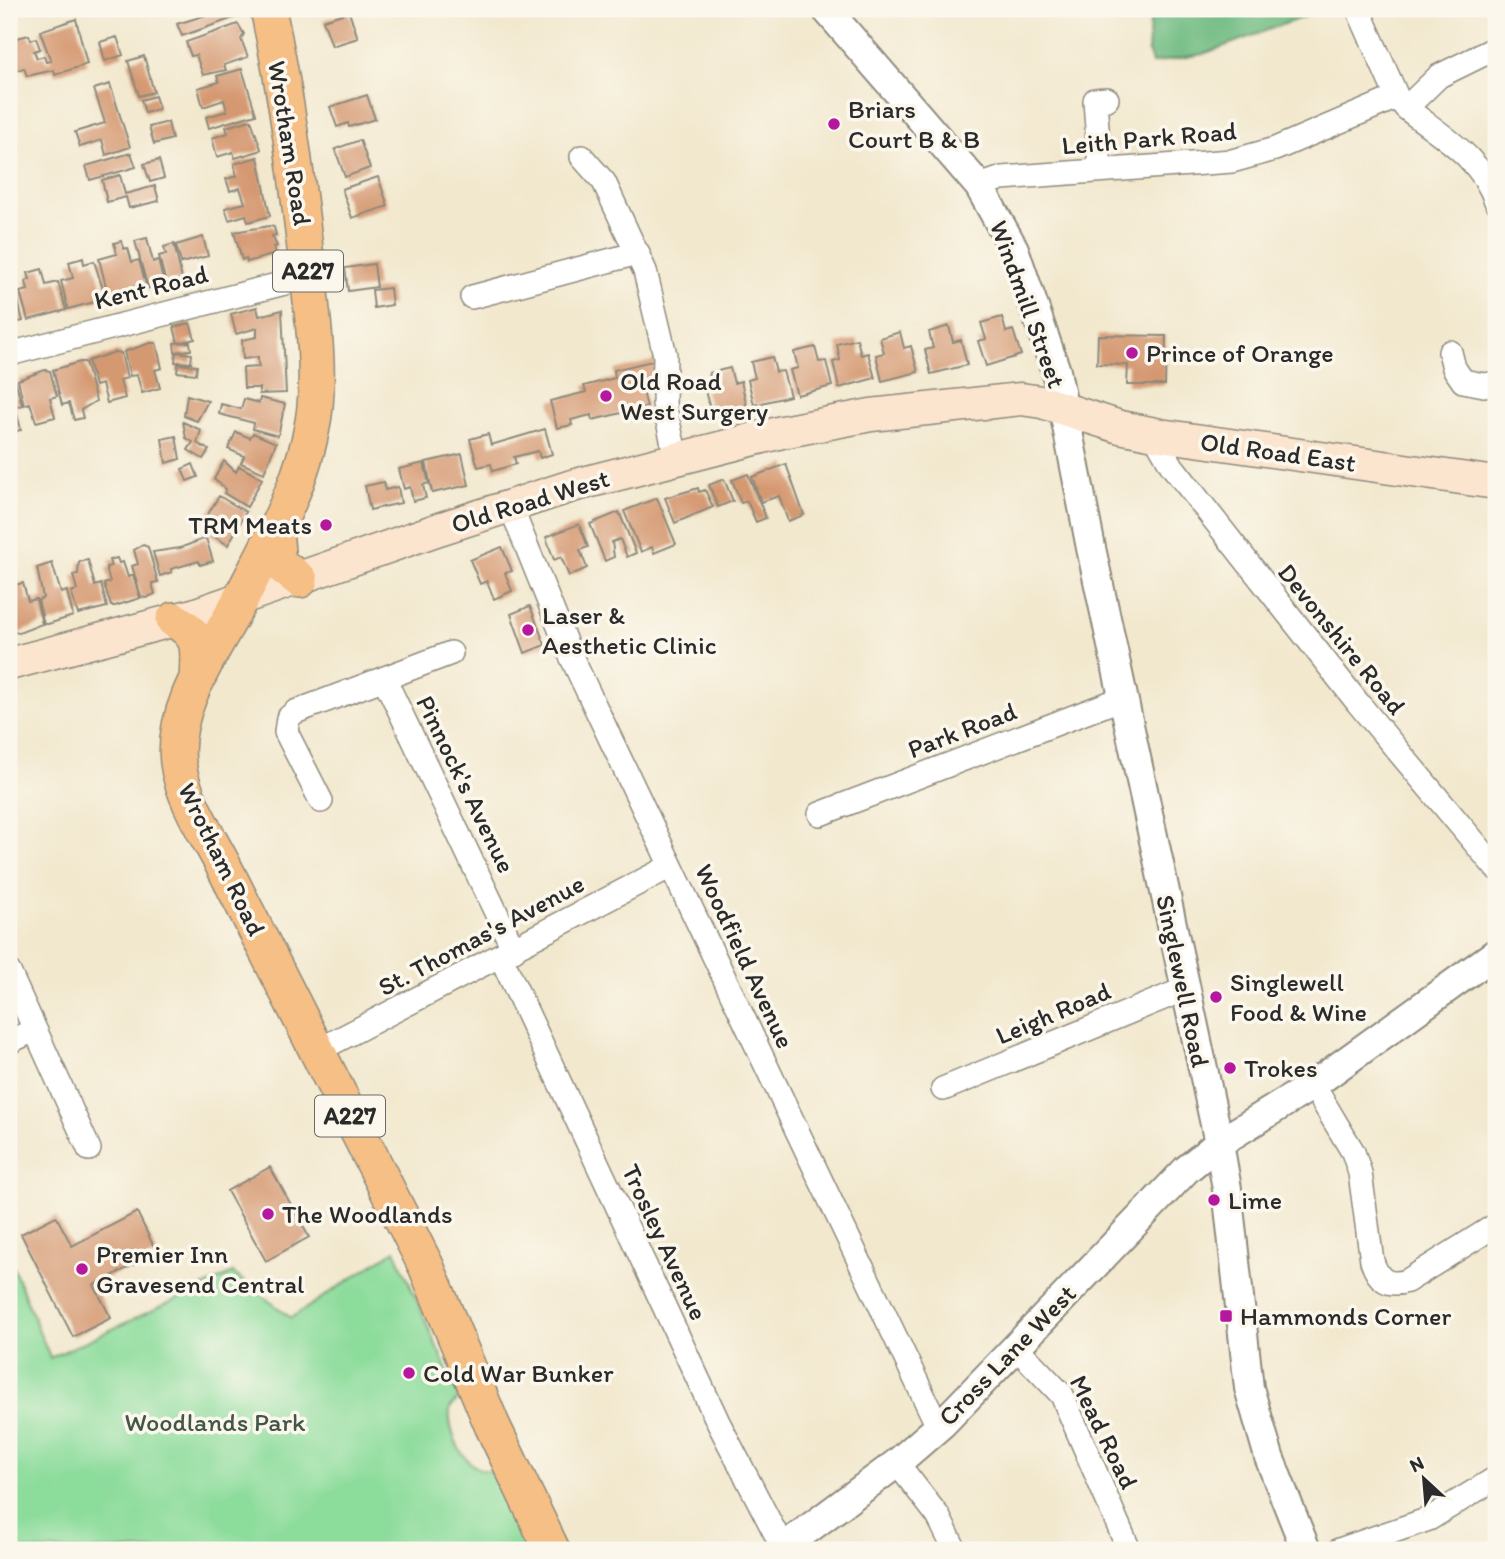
<svg xmlns="http://www.w3.org/2000/svg" width="1505" height="1559" font-family="Itim,sans-serif">
	<style>
		.green { fill: #8cdc9b; stroke: #5c8463; stroke-width: 2 }
		.forest { fill: #71bc83; stroke: #4e7457; stroke-width: 2 }
		.building { fill: #d59972 }
		.lines { fill: none; stroke-linecap: round; stroke-linejoin: round }
		.minor-casing { stroke: #8e8a7c; stroke-width: 26 }
		.tertiary-casing { stroke: #8e8a7c; stroke-width: 32 }
		.secondary-casing { stroke: #8e8a7c; stroke-width: 35 }
		.primary-casing { stroke: #8e8a7c; stroke-width: 38 }
		.minor { stroke: #fff; stroke-width: 23 }
		.tertiary { stroke: #fff; stroke-width: 28 }
		.secondary { stroke: #fbe5cf; stroke-width: 32 }
		.primary { stroke: #f5bf86; stroke-width: 35 }
		.poi-dot { fill: #b5179e; stroke: #fbf7ec; stroke-width: 2.5 }
		.labels { text-anchor: middle; stroke-width: 7; stroke-linejoin: round; paint-order: stroke }
		.shield { fill: #fbf7ec; stroke: #696865; stroke-width: 2 }
		.shield-label { font-size: 24px; font-weight: bold; fill: #2b2b2b }
		.poi-label { font-size: 26px; fill: #2b2b2b; stroke: #fbf7ec; text-anchor: start }
		.street-label { font-size: 26px; fill: #2b2b2b; stroke: #fbf7ec }
		.park-label { font-size: 26px; fill: #435747; stroke: #fbf7ec }
	</style>
	<rect width="100%" height="100%" fill="#fbf7ec"/>
	<filter id="ink" filterUnits="userSpaceOnUse"><feTurbulence type="fractalNoise" baseFrequency=".0143" numOctaves="2"/><feDisplacementMap in="SourceGraphic" scale="14" xChannelSelector="R" yChannelSelector="G"/><feConvolveMatrix kernelMatrix="1 2 1 2 8 2 1 2 1" color-interpolation-filters="sRGB"/></filter>
	<filter id="wash" filterUnits="userSpaceOnUse"><feTurbulence type="fractalNoise" baseFrequency=".00686" numOctaves="4" result="noise"/><feDisplacementMap in="SourceGraphic" scale="28" xChannelSelector="R" yChannelSelector="G"/><feGaussianBlur stdDeviation="1.57" result="paint"/><feColorMatrix in="noise" values="0 0 0 0 0 0 0 0 0 0 0 0 0 0 0 0 0 1.4 0 .05"/><feComposite in="paint" operator="in"/></filter>
	<g filter="url(#wash)">
		<rect width="100%" height="100%" fill="#f2e8ce"/>
		<path class="green" d="M395 1250 459 1398 450 1408C447 1432 463 1470 490 1471L532 1550H9V1257L50 1358 233 1273 291 1318Z"/>
		<path class="forest" d="M1151 9H1325L1203 54 1152 63 1148 51Z"/>
		<g id="blocks">
			<path class="building" d="M209 9H238L239 16 182 36 177 24 210 14Z
				M349 12 358 38 332 46 323 20Z
				M76 19 87 64 55 75 54 70 27 76 24 68 12 72 9 40 29 35 31 40 36 38 40 49 34 51 37 58 44 56 46 62 51 61 40 31Z
				M238 24 244 34 241 39 248 57 224 65 226 70 203 75 196 55 191 56 186 42Z
				M117 37 123 55 105 61 100 42Z
				M144 56 154 92 139 96 128 61Z
				M242 69 256 114 209 128 206 117 227 111 224 100 203 107 198 88 219 82 217 76Z
				M110 84 130 147 106 155 102 140 80 147 75 132 105 123 94 89Z
				M367 95 375 119 349 127 348 123 337 127 330 107Z
				M155 96 159 109 145 113 141 100Z
				M251 120 261 149 259 151 235 158 233 152 217 157 212 138 228 133 226 127Z
				M168 122 172 139 154 144 149 127Z
				M360 140 370 168 345 177 335 149Z
				M131 153 136 167 90 180 86 166Z
				M258 157 270 216 248 222 246 215 229 220 225 208 245 203 240 188 230 191 226 179 237 176 234 164Z
				M159 160 164 178 150 182 144 164Z
				M120 175 125 194 155 186 159 201 129 208 126 197 107 202 102 180Z
				M378 177 388 206 352 218 342 189Z
				M269 226 274 227 276 235 272 236 277 246 274 247 276 254 247 262 246 258 242 260 234 232Z
				M203 237 208 256 181 263 176 245Z
				M147 238 153 262 158 260 164 284 155 288H148L135 241Z
				M121 241 124 249 128 248 132 262 139 260 147 289 113 299 109 298 99 259 117 254 114 243Z
				M174 244 182 279 166 283 159 256 166 254 164 247Z
				M83 258 84 264 94 261 106 299 68 309 61 281 73 278 69 262Z
				M374 264 377 287 348 291 345 268Z
				M42 269 46 285 58 282 66 310 28 320 20 292 28 290 26 281 30 279 28 273Z
				M390 288 392 305 374 308 372 290Z
				M17 297 23 321 11 324 9 328V299Z
				M257 307 259 316 282 310 286 393 259 394V388H244L243 368 259 367 258 363V357L243 359 242 340 257 337V328L236 334 231 314Z
				M1002 317 1006 332 1013 330 1021 355 986 366 978 341 986 339 981 323Z
				M190 323 195 339 178 343 174 327Z
				M949 326 953 342 961 340 967 365 931 374 925 350 933 348 929 332Z
				M900 332 904 348 911 346 918 372 882 381 876 355 884 353 880 338Z
				M1098 335 1166 336 1165 385H1127L1128 365 1097 364Z
				M857 339 861 355 868 353 875 378 839 388 833 362 840 360 837 344Z
				M190 342 191 350 175 352 174 343Z
				M150 343H156L162 368 155 370 160 388 142 393 137 375 130 376 124 352Z
				M815 347 819 362 826 361 832 386 797 395 790 370 798 368 794 352Z
				M115 352 121 353 127 378 120 380 125 398 107 403 102 384 95 386 88 361Z
				M176 352 192 354 191 363 175 362Z
				M772 357 776 372 783 371 790 396 754 405 748 380 755 378 751 362Z
				M656 360 655 383 642 387 647 407 592 420 591 415 571 420 572 425 557 428 550 401 586 392 584 386 615 378 614 370Z
				M80 362H85L96 401 81 410 83 418 74 420 69 403 62 405 53 370Z
				M178 364 197 366 196 374 177 372Z
				M730 368 734 383 741 381 747 407 712 416 705 391 713 388 709 373Z
				M45 370 50 371 57 396 50 398 55 417 36 422 30 403 24 405 18 380Z
				M9 379 15 380 22 405 15 407 21 430 12 432 13 436 9 437Z
				M187 395 208 401 197 421 184 416Z
				M260 398 285 404 278 436 253 429 254 423 219 414 221 404 241 409 244 399 259 403Z
				M183 422 201 430 197 443 209 450 203 459 188 450 193 442 186 438Z
				M545 429 552 454 540 458 538 451 514 457 516 464 493 471 491 464 478 467 470 439 488 434 491 445Z
				M236 432 250 438 253 433 276 443 264 473 241 463 244 456 228 449Z
				M176 436 180 459 166 463 162 439Z
				M462 454 469 485 432 493 426 462Z
				M224 461 236 472 239 466 262 479 247 507 224 493 226 489 214 479Z
				M424 463 429 483 423 485 426 498 413 501 410 487 404 489 399 469Z
				M193 464 198 477 187 481 182 469Z
				M786 464 804 515 788 521 779 496 761 502 752 477Z
				M748 474 766 518 756 522 747 501 741 503 732 480Z
				M724 479 733 501 718 507 709 485Z
				M384 482 385 490 398 487 401 503 370 510 365 486Z
				M698 488 699 492 705 490 713 507 675 523 665 498Z
				M219 496 246 512 228 545 210 534 215 525 205 519Z
				M657 498 676 544 654 553 652 547 641 552 624 511Z
				M619 512 636 553 627 557 620 539 612 542 614 557 605 561 590 524Z
				M579 524 588 547 580 550 587 568 569 576 561 557 554 560 546 537Z
				M206 538 213 561 200 565 199 561 171 569 172 572 160 576 153 552 180 548Z
				M143 545 148 547 158 582 152 583 155 594 146 598 141 597 132 566 138 564 134 550Z
				M502 547 512 571 505 573 512 591 494 599 487 581 480 584 470 560Z
				M117 558 119 563 123 562 128 577 133 575 140 598 115 606H111L104 584 110 582 106 567 111 566 109 560Z
				M88 560 95 586 101 584 107 607 78 614 71 592 77 590 73 575 78 574 79 562Z
				M52 563 61 593 67 591 73 616 48 624H44L38 600 43 598 37 568Z
				M23 583 28 601 36 599 42 624 19 633 14 632 9 612V586Z
				M530 606 545 645 525 653 511 614Z
				M270 1167 309 1237 266 1261 227 1191Z
				M137 1212 157 1253 94 1285 111 1318 73 1337 21 1234 56 1216 72 1246Z"/>
		</g>
	</g>
	<g filter="url(#ink)">
		<use href="#blocks" fill-opacity="0" stroke="#8e8a7c" stroke-width="2"/>
		<g class="lines">
			<g class="minor-casing">
				<path id="minor" d="M1358 9 1397 97 1406 108C1441 136 1481 157 1496 201
					M1406 108 1439 76 1496 48
					M582 157 604 182 645 271 665 355 664 404 676 457
					M1100 170 1095 100 1107 99
					M979 186 1002 178 1232 161 1275 149 1397 97
					M472 297 638 253
					M1450 352 1454 368 1463 381 1484 385 1496 383
					M9 354 308 277
					M1160 435V445L1172 466 1358 703 1496 868
					M510 505 570 654 933 1416 942 1424
					M385 680 514 950
					M321 801 286 732 288 718 295 712 451 653
					M820 814 1123 698
					M501 957 719 1424 783 1548
					M9 972 89 1149
					M9 1042 34 1030
					M317 1051 671 866
					M1313 1085 1353 1152 1360 1173 1372 1261C1378 1280 1388 1287 1407 1281L1496 1225
					M943 1089 1185 989
					M1016 1347 1062 1395 1129 1550
					M897 1463 938 1516 955 1550
					M1339 1550 1429 1519 1496 1478"/>
			</g>
			<g class="tertiary-casing">
				<path id="tertiary" d="M826 9 979 186 1014 249 1056 371 1091 548 1219 1143 1227 1189 1249 1388 1269 1457 1306 1550
					M780 1550 897 1463 942 1424 1187 1169 1219 1143 1313 1085 1496 953"/>
			</g>
			<g class="secondary-casing">
				<path id="secondary" d="M9 664 193 615 439 529 572 486 782 432 871 415 1021 399 1042 402 1120 427 1160 435 1496 483"/>
			</g>
			<g class="primary-casing">
				<path id="primary" d="M268 9C287 96 298 186 308 275 313 319 319 362 315 407 308 475 270 542 239 602 214 650 171 707 178 763 183 800 209 837 225 869L426 1266 492 1425 552 1550
					M275 530 278 563 300 580
					M174 620C203 636 198 650 197 680"/>
			</g>
			<use href="#minor" class="minor"/>
			<use href="#tertiary" class="tertiary"/>
			<use href="#secondary" class="secondary"/>
			<use href="#primary" class="primary"/>
		</g>
	</g>
	<g class="poi-dot">
		<circle cx="834" cy="124" r="7"/>
		<circle cx="1132" cy="353" r="7"/>
		<circle cx="606" cy="396" r="7"/>
		<circle cx="326" cy="525" r="7"/>
		<circle cx="528" cy="630" r="7"/>
		<circle cx="1216" cy="997" r="7"/>
		<circle cx="1230" cy="1068" r="7"/>
		<circle cx="1214" cy="1200" r="7"/>
		<circle cx="268" cy="1214" r="7"/>
		<circle cx="82" cy="1269" r="7"/>
		<rect x="1219" y="1309" width="14" height="14" rx="3.5"/>
		<circle cx="409" cy="1373" r="7"/>
	</g>
	<g class="labels">
		<g class="shield">
			<rect x="273" y="250.5" width="70" height="41" rx="5"/>
			<rect x="315" y="1095.5" width="70" height="41" rx="5"/>
		</g>
		<g class="shield-label">
			<text x="308" y="279">A227</text>
			<text x="350" y="1124">A227</text>
		</g>
		<g class="poi-label">
			<text x="848" y="118">Briars<tspan x="848" dy="30">Court B &amp; B</tspan></text>
			<text x="1146" y="362">Prince of Orange</text>
			<text x="620" y="390">Old Road<tspan x="620" dy="30">West Surgery</tspan></text>
			<text x="312" y="534" text-anchor="end">TRM Meats</text>
			<text x="542" y="624">Laser &amp;<tspan x="542" dy="30">Aesthetic Clinic</tspan></text>
			<text x="1230" y="991">Singlewell<tspan x="1230" dy="30">Food &amp; Wine</tspan></text>
			<text x="1244" y="1077">Trokes</text>
			<text x="1228" y="1209">Lime</text>
			<text x="282" y="1223">The Woodlands</text>
			<text x="96" y="1263">Premier Inn<tspan x="96" dy="30">Gravesend Central</tspan></text>
			<text x="1240" y="1325">Hammonds Corner</text>
			<text x="423" y="1382">Cold War Bunker</text>
		</g>
		<g class="street-label">
			<text transform="translate(1149 138) rotate(-5)" y="9">Leith Park Road</text>
			<text transform="translate(290 143) rotate(81)" y="9">Wrotham Road</text>
			<text transform="translate(151 287) rotate(-14)" y="9">Kent Road</text>
			<text transform="translate(1028 304) rotate(70)" y="9">Windmill Street</text>
			<text transform="translate(1278 452) rotate(8)" y="9">Old Road East</text>
			<text transform="translate(530 501) rotate(-17)" y="9">Old Road West</text>
			<text transform="translate(1342 639) rotate(51)" y="9">Devonshire Road</text>
			<text transform="translate(962 730) rotate(-21)" y="9">Park Road</text>
			<text transform="translate(466 784) rotate(64)" y="9">Pinnock's Avenue</text>
			<text transform="translate(222 859) rotate(64)" y="9">Wrotham Road</text>
			<text transform="translate(481 935) rotate(-28)" y="9">St. Thomas's Avenue</text>
			<text transform="translate(745 956) rotate(65)" y="9">Woodfield Avenue</text>
			<text transform="translate(1183 981) rotate(78)" y="9">Singlewell Road</text>
			<text transform="translate(1053 1013) rotate(-23)" y="9">Leigh Road</text>
			<text transform="translate(665 1242) rotate(65)" y="9">Trosley Avenue</text>
			<text transform="translate(1007 1355) rotate(-46)" y="9">Cross Lane West</text>
			<text transform="translate(1104 1432) rotate(64)" y="9">Mead Road</text>
		</g>
		<g class="park-label">
			<text x="215" y="1431">Woodlands Park</text>
		</g>
	</g>
	<rect width="1505" height="1559" fill="none" stroke="#fbf7ec" stroke-width="35"/>
	<g transform="translate(1424 1479) rotate(334)" stroke="#fbf7ec" stroke-width="5" paint-order="stroke">
	<path d="M0-5L12 26L0 18L-12 26Z" fill="#2b2b2b"/>
	<text y="-10" font-size="19" font-weight="bold" text-anchor="middle" fill="#2b2b2b">N</text>
	</g>
</svg>
